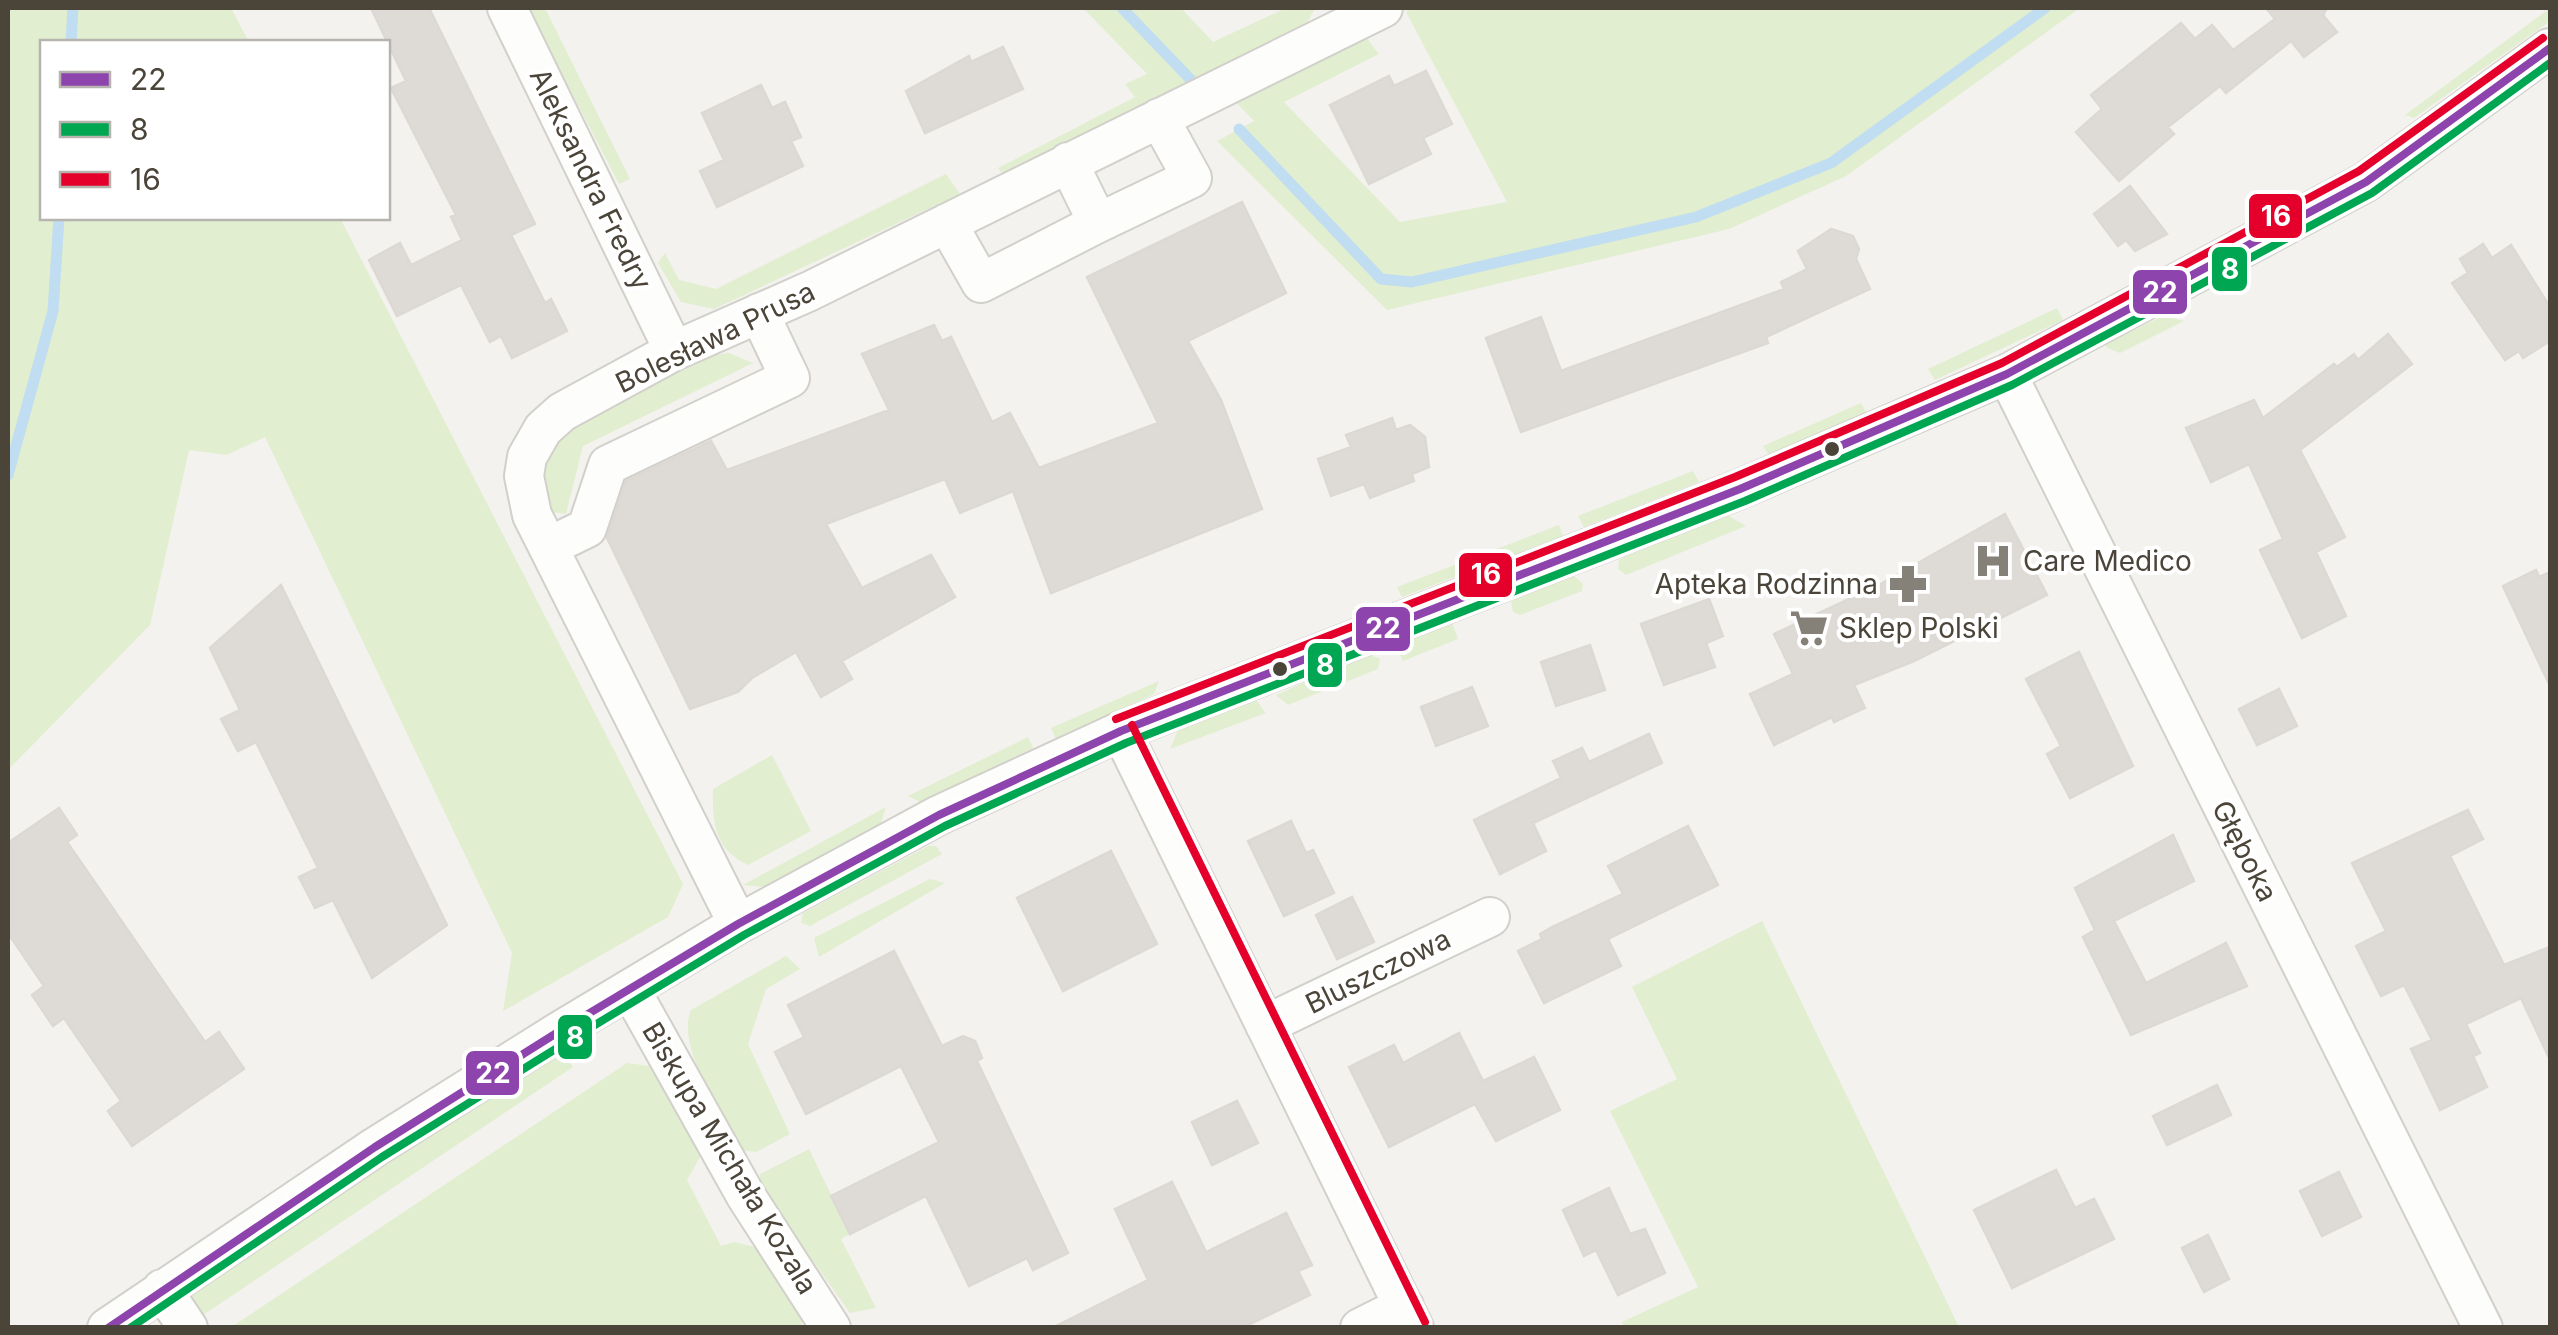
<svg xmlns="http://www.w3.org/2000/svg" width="2558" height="1335" font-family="Inter,sans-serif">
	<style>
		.green { fill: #e1eecf }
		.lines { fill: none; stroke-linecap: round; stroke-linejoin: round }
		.stream { stroke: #c0ddf1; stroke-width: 11 }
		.building { fill: #dedbd6; stroke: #dcd9d4; stroke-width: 2.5 }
		.minor-casing { stroke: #d2d0cb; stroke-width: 42 }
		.minor { stroke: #fdfdfc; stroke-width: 38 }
		.bus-1-casing { stroke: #fff; stroke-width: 15 }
		.bus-2-casing { stroke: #fff; stroke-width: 15 }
		.bus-3-casing { stroke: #fff; stroke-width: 15 }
		.bus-1 { stroke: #8e44ad; stroke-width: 8 }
		.bus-2 { stroke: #00a651; stroke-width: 8 }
		.bus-3 { stroke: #e4002b; stroke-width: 8 }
		.bus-dot { fill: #4b4439; stroke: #fff; stroke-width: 4 }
		.labels { text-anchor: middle; stroke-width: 8; stroke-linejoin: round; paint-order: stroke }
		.street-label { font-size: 28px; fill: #4b4439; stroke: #fff }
		.poi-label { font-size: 28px; fill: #4b4439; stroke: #fff; text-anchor: start }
		.line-badge { stroke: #fff; stroke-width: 4 }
		.badge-label { font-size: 28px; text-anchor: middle; font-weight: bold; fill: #fff }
	</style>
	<rect width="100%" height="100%" fill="#f4f2ee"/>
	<path class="green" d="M8 8H231L249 42H42V218H340L683 884 668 917 503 1011 512 953 265 437 227 455 189 450 150 625 8 770Z
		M528 8H545L630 179 619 184Z
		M1083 8H1181L1213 42 1286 8 1314 10 1305 27 1004 176 998 168 1135 97 1125 84 1147 74Z
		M1414 8H2080L1846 176 1729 229 1387 310 1217 141 1254 121 1231 97 1365 36 1379 54 1284 102 1400 222 1507 202 1406 12Z
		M2550 8V21L2414 118 2405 115Z
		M946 174 960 194 714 309 681 302 658 263 665 253 679 280 716 289Z
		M2057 308 2063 320 1935 380 1928 369Z
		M2163 316 2184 321 2120 353 2107 348 2105 344Z
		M729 353 753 363 583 446 566 514 550 512C541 489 538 467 553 445 572 417 679 373 715 355Z
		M1861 403 1867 414 1769 455 1763 446Z
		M1693 471 1699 482 1584 527 1578 516Z
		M1727 515 1746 526 1626 575 1618 569 1619 560 1624 557Z
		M1559 525 1563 536 1402 597 1397 587Z
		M1573 575 1583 584 1582 591 1520 615 1513 612 1511 602 1516 598Z
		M1452 622 1458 639 1403 661 1396 644Z
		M1368 654 1380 659 1378 669 1288 705 1276 695Z
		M1159 681 1154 694 1056 739 1051 728Z
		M1256 700 1266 713 1170 749 1178 730Z
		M1028 737 1033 748 922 803 908 796Z
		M772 755 811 831 748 865C715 850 712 823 713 789Z
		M886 807 881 823 764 887 743 885Z
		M928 846H936L942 854 810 926 801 923 803 913Z
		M930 879 945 883 819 957 814 938Z
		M1762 921 1959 1327 1625 1328 1622 1322 1698 1287 1610 1111 1677 1079 1632 987Z
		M786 956 800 969 766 989 748 1044 790 1134 756 1152 739 1150C723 1117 675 1045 691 1010Z
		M562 1052 573 1067 197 1319 184 1301 466 1110Z
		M627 1063 665 1068 706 1147 687 1180 721 1246 734 1242 755 1247 801 1318 802 1327 230 1328Z
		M809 1149 850 1234 841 1239 876 1308 850 1313 760 1186V1174Z"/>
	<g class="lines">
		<path class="stream" d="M1122 8 1192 81
			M71 42 73 8
			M1239 129 1381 279 1412 282 1696 217 1831 163 2045 8
			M8 475 53 311 59 218"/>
	</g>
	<path class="building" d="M371 8H429L535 224 511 235 545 303 551 299 567 331 512 358 501 336 490 342 461 285 397 316 369 260 400 243 411 265 462 240 451 217 456 215 391 88 406 81Z
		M2266 8H2327L2323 15 2337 32 2304 57 2291 41 2226 93 2220 86 2168 127 2174 134 2119 181 2076 132 2102 109 2091 95 2181 23 2195 39 2212 25 2233 50 2275 19Z
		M1003 47 1023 89 925 133 906 91 969 56 971 62Z
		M1426 71 1452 124 1423 138 1431 154 1369 184 1330 105 1389 76 1394 86Z
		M761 85 772 108 785 102 801 137 791 141 803 166 717 207 700 171 724 160 702 113Z
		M2130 186 2167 234 2135 251 2126 240 2118 246 2094 214Z
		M1242 202 1286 293 1188 341 1221 400 1262 509 1051 593 1013 491 960 513 945 479 826 524 862 588 931 555 955 597 842 661 852 679 821 697 796 652 752 678 738 692 690 709 607 538 626 481 711 441 727 470 889 410 862 354 934 325 942 341 951 337 992 422 1010 413 1039 468 1158 423 1087 277Z
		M1831 229 1853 236 1859 249 1856 259 1870 289 1766 337 1768 343 1521 432 1486 338 1541 317 1561 371 1784 289 1781 282 1807 269 1798 251Z
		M2483 244 2492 258 2511 245 2550 307V341L2523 358 2519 351 2505 360 2452 283 2468 273 2460 259Z
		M2388 334 2412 364 2300 450 2345 537 2316 552 2346 616 2302 638 2260 550 2283 539 2249 464 2211 482 2186 428 2254 400 2263 418 2334 364 2337 367 2354 354 2358 360Z
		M1392 418 1396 430 1410 425 1425 437 1429 467 1412 474 1414 481 1370 498 1364 484 1331 496 1318 459 1351 447 1346 435Z
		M2005 514 2047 595 1914 661 1854 685 1865 708 1834 722 1832 717 1774 745 1750 694 1793 674 1774 634 1877 586Z
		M2536 570 2539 577 2550 572V686L2503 586Z
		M281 585 447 925 372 978 333 900 315 908 299 877 318 868 256 742 238 751 221 719 240 710 210 648Z
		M1709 599 1723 636 1706 643 1715 667 1664 685 1641 624Z
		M1590 645 1605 690 1556 706 1541 662Z
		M2079 652 2133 766 2070 798 2047 754 2061 746 2026 679Z
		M1472 687 1488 726 1436 746 1421 707Z
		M2279 689 2297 726 2257 745 2239 709Z
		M1649 734 1662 763 1533 823 1546 851 1500 874 1474 820 1561 778 1553 761 1582 748 1589 762Z
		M59 808 77 835 67 842 205 1042 219 1032 244 1069 132 1146 108 1111 121 1101 64 1018 53 1026 32 995 44 986 8 933V843Z
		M2468 810 2483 839 2450 856 2504 965 2550 947V1060L2521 998 2466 1024 2480 1053 2473 1056 2487 1087 2440 1110 2411 1049 2432 1040 2404 985 2381 996 2356 946 2386 931 2352 863Z
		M1291 821 1306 853 1313 850 1334 893 1284 916 1248 841Z
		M1688 826 1718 885 1608 939 1621 966 1544 1003 1518 951 1542 939 1540 934 1552 927 1623 894 1608 866Z
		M2173 835 2194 881 2114 921 2146 983 2226 943 2247 986 2131 1035 2083 937 2095 930 2075 888Z
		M1111 851 1157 944 1063 991 1017 898Z
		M1352 897 1374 942 1337 959 1316 915Z
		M894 951 942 1046 963 1036 975 1041 982 1058 977 1061 1068 1253 1033 1270 1027 1258 969 1286 926 1196 850 1234 831 1196 939 1142 901 1066 806 1114 775 1052 804 1037 788 1005Z
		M1459 1033 1483 1081 1534 1057 1560 1110 1496 1141 1475 1104 1389 1147 1349 1067 1394 1045 1403 1063Z
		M2217 1085 2231 1115 2167 1145 2153 1116Z
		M1237 1101 1258 1143 1212 1165 1192 1122Z
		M2056 1170 2075 1208 2094 1199 2114 1239 2012 1288 1974 1210Z
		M2339 1172 2361 1217 2322 1236 2300 1191Z
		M1172 1182 1206 1252 1286 1213 1312 1265 1298 1271 1310 1295 1242 1328H1052L1148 1280 1115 1209Z
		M1609 1188 1630 1234 1645 1229 1665 1273 1618 1295 1596 1250 1584 1256 1563 1210Z
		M2208 1235 2229 1279 2204 1292 2182 1248Z"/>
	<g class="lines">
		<g class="minor-casing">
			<path id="minor" d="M507 8 674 351
				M1068 162 1098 223 1192 178 1159 118
				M947 223 981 283 1098 223
				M2007 374 2483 1328
				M548 547 587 528 608 465 790 378 759 313
				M1121 731 1414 1328
				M738 924 532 515 524 476 527 457 543 429 562 412 674 351 810 291 1383 8
				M630 989 746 1196 831 1328
				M1265 1025 1490 917
				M162 1289 188 1328
				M107 1328 375 1147 563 1029 738 924 939 815 1121 731 1740 489 2007 374 2366 182 2550 48
				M1360 1328 1404 1306"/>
		</g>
		<use href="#minor" class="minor"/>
		<g class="bus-1-casing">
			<path id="bus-1" d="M108 1328 375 1147 563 1029 738 924 939 815 1121 731 1740 489 2007 374 2366 182 2550 48"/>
		</g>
		<g class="bus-2-casing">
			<path id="bus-2" d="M130 1328 382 1157 570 1040 744 935 945 826 1126 743 1745 501 2012 385 2372 193 2550 63"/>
		</g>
		<g class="bus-3-casing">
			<path id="bus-3" d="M1116 719 1735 477 2002 363 2359 171 2543 38
				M1132 725 1425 1322"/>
		</g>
		<use href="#bus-1" class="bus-1"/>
		<use href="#bus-2" class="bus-2"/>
		<use href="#bus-3" class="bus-3"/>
	</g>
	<defs>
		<g id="hospital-bare" transform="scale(3)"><path d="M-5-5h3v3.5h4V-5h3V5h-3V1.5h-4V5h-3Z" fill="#868178" stroke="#fff" stroke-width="2.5" paint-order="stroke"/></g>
		<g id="pharmacy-bare" transform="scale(3)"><path d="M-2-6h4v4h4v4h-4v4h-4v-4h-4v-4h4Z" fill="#868178" stroke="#fff" stroke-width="2.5" paint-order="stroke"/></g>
		<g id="supermarket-bare" transform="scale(3)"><path d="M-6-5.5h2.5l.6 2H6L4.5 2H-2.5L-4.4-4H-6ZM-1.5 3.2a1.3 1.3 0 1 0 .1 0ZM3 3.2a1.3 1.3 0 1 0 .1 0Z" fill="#868178" stroke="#fff" stroke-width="2.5" paint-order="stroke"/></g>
	</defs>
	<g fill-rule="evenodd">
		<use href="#hospital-bare" x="1993" y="561"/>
		<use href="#pharmacy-bare" x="1908" y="584"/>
		<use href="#supermarket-bare" x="1809" y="628"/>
	</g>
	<g class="bus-dot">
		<circle cx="1832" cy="449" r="9"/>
		<circle cx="1280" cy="669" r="9"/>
	</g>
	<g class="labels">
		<g class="street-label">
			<text transform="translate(591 179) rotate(64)" y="10">Aleksandra Fredry</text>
			<text transform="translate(715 337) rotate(-26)" y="10">Bolesława Prusa</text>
			<text transform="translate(2245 851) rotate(63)" y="10">Głęboka</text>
			<text transform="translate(1378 971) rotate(-26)" y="10">Bluszczowa</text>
			<text transform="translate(730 1158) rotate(59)" y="10">Biskupa Michała Kozala</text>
		</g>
		<g class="poi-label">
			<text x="2023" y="571">Care Medico</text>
			<text x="1878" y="594" text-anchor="end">Apteka Rodzinna</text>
			<text x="1839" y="638">Sklep Polski</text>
		</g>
	</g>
	<g class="line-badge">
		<rect x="2247" y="192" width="57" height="48" rx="10" fill="#e4002b"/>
		<rect x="2210" y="245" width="39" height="48" rx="10" fill="#00a651"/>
		<rect x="2131" y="268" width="58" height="48" rx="10" fill="#8e44ad"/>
		<rect x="1457" y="551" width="57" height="48" rx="10" fill="#e4002b"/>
		<rect x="1354" y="605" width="58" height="48" rx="10" fill="#8e44ad"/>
		<rect x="1306" y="641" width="38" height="48" rx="10" fill="#00a651"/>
		<rect x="556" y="1013" width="38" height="48" rx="10" fill="#00a651"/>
		<rect x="464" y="1049" width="57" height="48" rx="10" fill="#8e44ad"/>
	</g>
	<g class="badge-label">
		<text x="2276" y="226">16</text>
		<text x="2230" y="279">8</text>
		<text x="2160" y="302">22</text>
		<text x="1486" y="584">16</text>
		<text x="1383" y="638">22</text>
		<text x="1325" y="675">8</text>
		<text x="575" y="1047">8</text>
		<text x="493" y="1083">22</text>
	</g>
	<rect width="2558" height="1335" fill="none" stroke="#4b4439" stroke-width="20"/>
	<rect x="40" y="40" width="350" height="180" fill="#ffffff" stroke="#b7b4b0" stroke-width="2.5"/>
	<rect x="60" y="72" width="50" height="15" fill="#8e44ad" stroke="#b7b4b0" stroke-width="2.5"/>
	<text x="130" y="90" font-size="30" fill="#4b4439">22</text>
	<rect x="60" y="122" width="50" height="15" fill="#00a651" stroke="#b7b4b0" stroke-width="2.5"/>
	<text x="130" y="140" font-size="30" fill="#4b4439">8</text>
	<rect x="60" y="172" width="50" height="15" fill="#e4002b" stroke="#b7b4b0" stroke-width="2.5"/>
	<text x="130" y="190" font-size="30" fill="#4b4439">16</text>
</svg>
